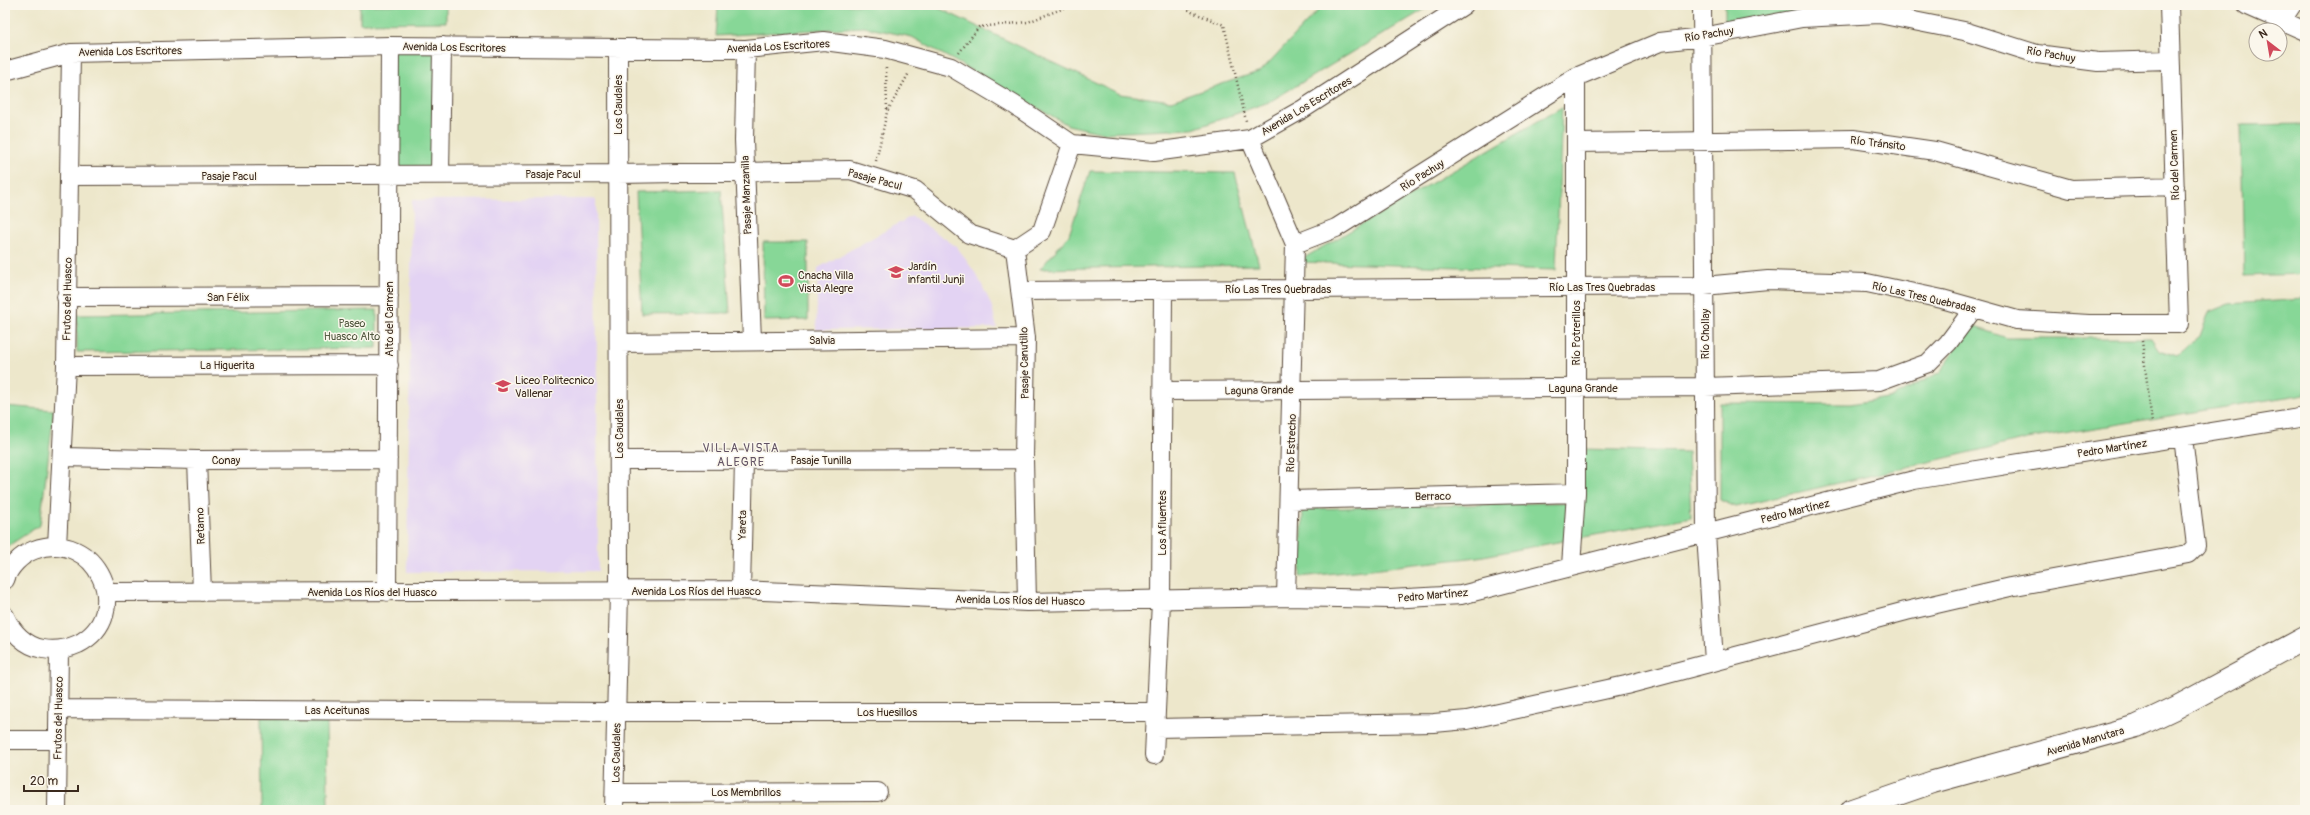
<svg xmlns="http://www.w3.org/2000/svg" width="2310" height="815" font-family="Pangolin,sans-serif">
	<style>
		.built { fill: #e3d3f3 }
		.green { fill: #87d797; stroke: #61805a }
		.lines { fill: none; stroke-linecap: round; stroke-linejoin: round }
		.minor-casing { stroke: #564638; stroke-width: 20 }
		.secondary-casing { stroke: #564638; stroke-width: 24 }
		.path { stroke: #564638; stroke-width: 2.5; stroke-dasharray: 1 3; stroke-linecap: butt }
		.minor { stroke: #fff; stroke-width: 18 }
		.secondary { stroke: #fff; stroke-width: 22 }
		.labels { text-anchor: middle; stroke-width: 3; stroke-linejoin: round; paint-order: stroke }
		.street-label { font-size: 11px; fill: #3b2a1e; stroke: #fbf7ec }
		.poi-label { font-size: 11px; fill: #3b2a1e; stroke: #fbf7ec; text-anchor: start }
		.park-label { font-size: 11px; fill: #4e553c; stroke: #fbf7ec }
		.neighbourhood-label { font-size: 12px; letter-spacing: 1px; fill: #625364; stroke: #fbf7ec }
	</style>
	<rect width="100%" height="100%" fill="#fbf7ec"/>
	<filter id="ink" filterUnits="userSpaceOnUse"><feTurbulence type="fractalNoise" baseFrequency=".025" numOctaves="2"/><feDisplacementMap in="SourceGraphic" scale="8" xChannelSelector="R" yChannelSelector="G"/><feConvolveMatrix kernelMatrix="1 2 1 2 8 2 1 2 1" color-interpolation-filters="sRGB"/></filter>
	<filter id="wash" filterUnits="userSpaceOnUse"><feTurbulence type="fractalNoise" baseFrequency=".012" numOctaves="4" result="noise"/><feDisplacementMap in="SourceGraphic" scale="16" xChannelSelector="R" yChannelSelector="G"/><feGaussianBlur stdDeviation="0.9" result="paint"/><feColorMatrix in="noise" values="0 0 0 0 0 0 0 0 0 0 0 0 0 0 0 0 0 1.4 0 .05"/><feComposite in="paint" operator="in"/></filter>
	<g filter="url(#wash)">
		<rect width="100%" height="100%" fill="#ede7cb"/>
		<path class="built" d="M596 199 598 571 407 572 412 200Z
			M912 216 957 247 978 277 991 304 997 328 816 330 818 268Z"/>
		<path class="green" d="M360 5H446V22L360 23Z
			M718 5H932L1120 94 1171 101 1261 71 1323 5H1432L1269 102 1193 129 1103 133 1068 125 912 37 864 27 716 36Z
			M1725 5H1823V12L1725 22Z
			M391 47 441 48 439 173H391Z
			M1562 107 1556 270 1297 262Z
			M2305 124V274L2244 276 2241 125Z
			M1090 171 1235 173 1259 265 1040 269 1069 235Z
			M721 190 730 313 642 314 636 192Z
			M763 242H808V320L764 321Z
			M2305 299V394L2027 439 1736 507 1720 500V403L1850 404 1893 397 1940 372 1972 326 2007 338H2151L2159 350 2177 356 2200 336 2209 312 2229 304Z
			M377 310V348L77 352V315Z
			M5 406 54 410 40 525 5 548Z
			M1584 449 1688 452 1691 517 1478 557 1300 577 1303 509 1581 502Z
			M327 716 328 810H262L261 717Z"/>
	</g>
	<g filter="url(#ink)">
		<g class="lines">
			<g class="minor-casing">
				<path id="minor" d="M1702 5 1706 533 1714 662
					M2246 5 2305 31
					M2282 20 2292 5
					M746 49 744 140 752 340
					M5 71 71 53 390 46 746 49 824 41 885 49 951 67 1013 104 1072 144 1154 152 1250 139 1303 109 1464 5
					M1250 139 1295 244 1286 597
					M1576 143 1853 139 1935 151 2071 189 2175 186
					M440 174 442 46
					M69 176 618 174 850 170 915 190 969 234 1015 249
					M1295 244 1336 228 1576 77 1660 42 1702 37 1802 18 1879 14 1964 31 2037 54 2098 62 2170 60
					M1020 291 1704 286 1768 280 1867 283 1942 299 2017 320 2089 324H2179L2169 5
					M66 297 389 296
					M619 343 1026 338
					M66 366 389 365
					M1163 391 1705 387 1879 381 1928 363 1948 343 1974 308
					M63 457 197 460 388 459
					M197 460 202 592
					M619 460 1024 459
					M1290 500 1576 493
					M57 546 66 366 71 53
					M1571 566 1576 493V77
					M5 580C9 567 21 555 34 550 96 527 136 614 78 644 67 649 55 651 43 649 25 646 12 632 5 616
					M741 590 744 460
					M106 592 741 590 1027 602 1286 597 1390 599 1461 595 1914 480 2305 417
					M387 592 390 46
					M1027 602 1024 459 1026 338 1015 249 1042 231 1072 144
					M58 709 617 712H1156
					M1156 728 1434 723 1467 720 1626 685 1906 611 2010 587 2188 554 2196 546 2183 437
					M5 740H58
					M1154 755 1161 601 1163 290
					M615 793 878 792
					M57 810 59 650
					M614 810 619 591 618 49"/>
			</g>
			<g class="secondary-casing">
				<path id="secondary" d="M1852 810 1933 782 2137 726 2177 707 2305 638"/>
			</g>
			<path class="path" d="M1182 5 1192 12 1224 25 1246 121
				M959 53 979 27 1028 22 1072 5
				M886 68 887 111
				M876 161 887 112 909 73
				M2142 341 2152 423"/>
			<use href="#minor" class="minor"/>
			<use href="#secondary" class="secondary"/>
		</g>
	</g>
	<defs>
		<g id="school-bare" transform="scale(1.2)"><path d="M0-5L7-2L0 1L-7-2ZM-4 1L0 2.5L4 1V4Q0 6-4 4Z" fill="#d1495b" stroke="#fbf7ec" stroke-width="2.5" paint-order="stroke"/></g>
		<g id="stadium-bare" transform="scale(1.2)"><path d="M0-5a6.5 5 0 1 0 0 10a6.5 5 0 1 0 0-10ZM-3.5-1.8h7v3.6h-7Z" fill="#d1495b" stroke="#fbf7ec" stroke-width="2.5" paint-order="stroke"/></g>
	</defs>
	<g fill-rule="evenodd">
		<use href="#school-bare" x="896" y="272"/>
		<use href="#stadium-bare" x="786" y="281"/>
		<use href="#school-bare" x="503" y="386"/>
	</g>
	<g class="labels">
		<g class="street-label">
			<text transform="translate(1709 34) rotate(-9)" y="4">Río Pachuy</text>
			<text transform="translate(778 46) rotate(-3)" y="4">Avenida Los Escritores</text>
			<text transform="translate(454 47) rotate(1)" y="4">Avenida Los Escritores</text>
			<text transform="translate(130 51) rotate(-1)" y="4">Avenida Los Escritores</text>
			<text transform="translate(2051 54) rotate(10)" y="4">Río Pachuy</text>
			<text transform="translate(618 105) rotate(-90)" y="4">Los Caudales</text>
			<text transform="translate(1306 106) rotate(-31)" y="4">Avenida Los Escritores</text>
			<text transform="translate(1878 143) rotate(7)" y="4">Río Tránsito</text>
			<text transform="translate(2174 165) rotate(-92)" y="4">Río del Carmen</text>
			<text x="553" y="178">Pasaje Pacul</text>
			<text transform="translate(1422 175) rotate(-32)" y="4">Río Pachuy</text>
			<text x="229" y="180">Pasaje Pacul</text>
			<text transform="translate(875 179) rotate(15)" y="4">Pasaje Pacul</text>
			<text transform="translate(746 195) rotate(-92)" y="4">Pasaje Manzanilla</text>
			<text x="1602" y="291">Río Las Tres Quebradas</text>
			<text x="1278" y="293">Río Las Tres Quebradas</text>
			<text x="228" y="301">San Félix</text>
			<text transform="translate(1924 297) rotate(13)" y="4">Río Las Tres Quebradas</text>
			<text transform="translate(67 299) rotate(-89)" y="4">Frutos del Huasco</text>
			<text transform="translate(389 319) rotate(-90)" y="4">Alto del Carmen</text>
			<text transform="translate(1576 333) rotate(-90)" y="4">Río Potrerillos</text>
			<text transform="translate(1705 334) rotate(-90)" y="4">Río Chollay</text>
			<text x="822" y="344">Salvia</text>
			<text transform="translate(1024 363) rotate(-91)" y="4">Pasaje Canutillo</text>
			<text x="227" y="369">La Higuerita</text>
			<text x="1583" y="392">Laguna Grande</text>
			<text transform="translate(1259 390) rotate(-1)" y="4">Laguna Grande</text>
			<text transform="translate(619 429) rotate(-90)" y="4">Los Caudales</text>
			<text transform="translate(1291 443) rotate(-88)" y="4">Río Estrecho</text>
			<text transform="translate(2112 448) rotate(-9)" y="4">Pedro Martínez</text>
			<text x="226" y="464">Conay</text>
			<text x="821" y="464">Pasaje Tunilla</text>
			<text transform="translate(1433 496) rotate(-1)" y="4">Berraco</text>
			<text transform="translate(1795 511) rotate(-14)" y="4">Pedro Martínez</text>
			<text transform="translate(1162 523) rotate(-90)" y="4">Los Afluentes</text>
			<text transform="translate(742 525) rotate(-89)" y="4">Yareta</text>
			<text transform="translate(200 526) rotate(-92)" y="4">Retamo</text>
			<text x="696" y="595">Avenida Los Ríos del Huasco</text>
			<text x="372" y="596">Avenida Los Ríos del Huasco</text>
			<text transform="translate(1433 595) rotate(-5)" y="4">Pedro Martínez</text>
			<text transform="translate(1020 600) rotate(1)" y="4">Avenida Los Ríos del Huasco</text>
			<text x="337" y="714">Las Aceitunas</text>
			<text x="887" y="716">Los Huesillos</text>
			<text transform="translate(58 718) rotate(-89)" y="4">Frutos del Huasco</text>
			<text transform="translate(2085 741) rotate(-16)" y="4">Avenida Manutara</text>
			<text transform="translate(616 753) rotate(-89)" y="4">Los Caudales</text>
			<text x="746" y="796">Los Membrillos</text>
		</g>
		<g class="poi-label">
			<text x="908" y="270">Jardín<tspan x="908" dy="13">infantil Junji</tspan></text>
			<text x="798" y="279">Cnacha Villa<tspan x="798" dy="13">Vista Alegre</tspan></text>
			<text x="515" y="384">Liceo Politecnico<tspan x="515" dy="13">Vallenar</tspan></text>
		</g>
		<g class="park-label">
			<text x="352" y="327">Paseo<tspan x="352" dy="13">Huasco Alto</tspan></text>
		</g>
		<g class="neighbourhood-label">
			<text x="741" y="452">VILLA VISTA<tspan x="741" dy="14">ALEGRE</tspan></text>
		</g>
	</g>
	<rect width="2310" height="815" fill="none" stroke="#fbf7ec" stroke-width="20"/>
	<g transform="translate(2268 42) rotate(329)"><circle r="19" fill="#fbf7ec" stroke="#aea59a"/>
	<path d="M0-3L7 15L0 10L-7 15Z" fill="#d1495b"/>
	<text y="-6" font-size="11" font-weight="bold" text-anchor="middle" fill="#3b2a1e">N</text>
	</g>
	<path d="M24 785v6h54v-6" fill="none" stroke="#3b2a1e" stroke-width="2"/>
	<text x="30" y="785" font-size="12" fill="#3b2a1e" stroke="#fbf7ec" stroke-width="3" paint-order="stroke">20 m</text>
</svg>
